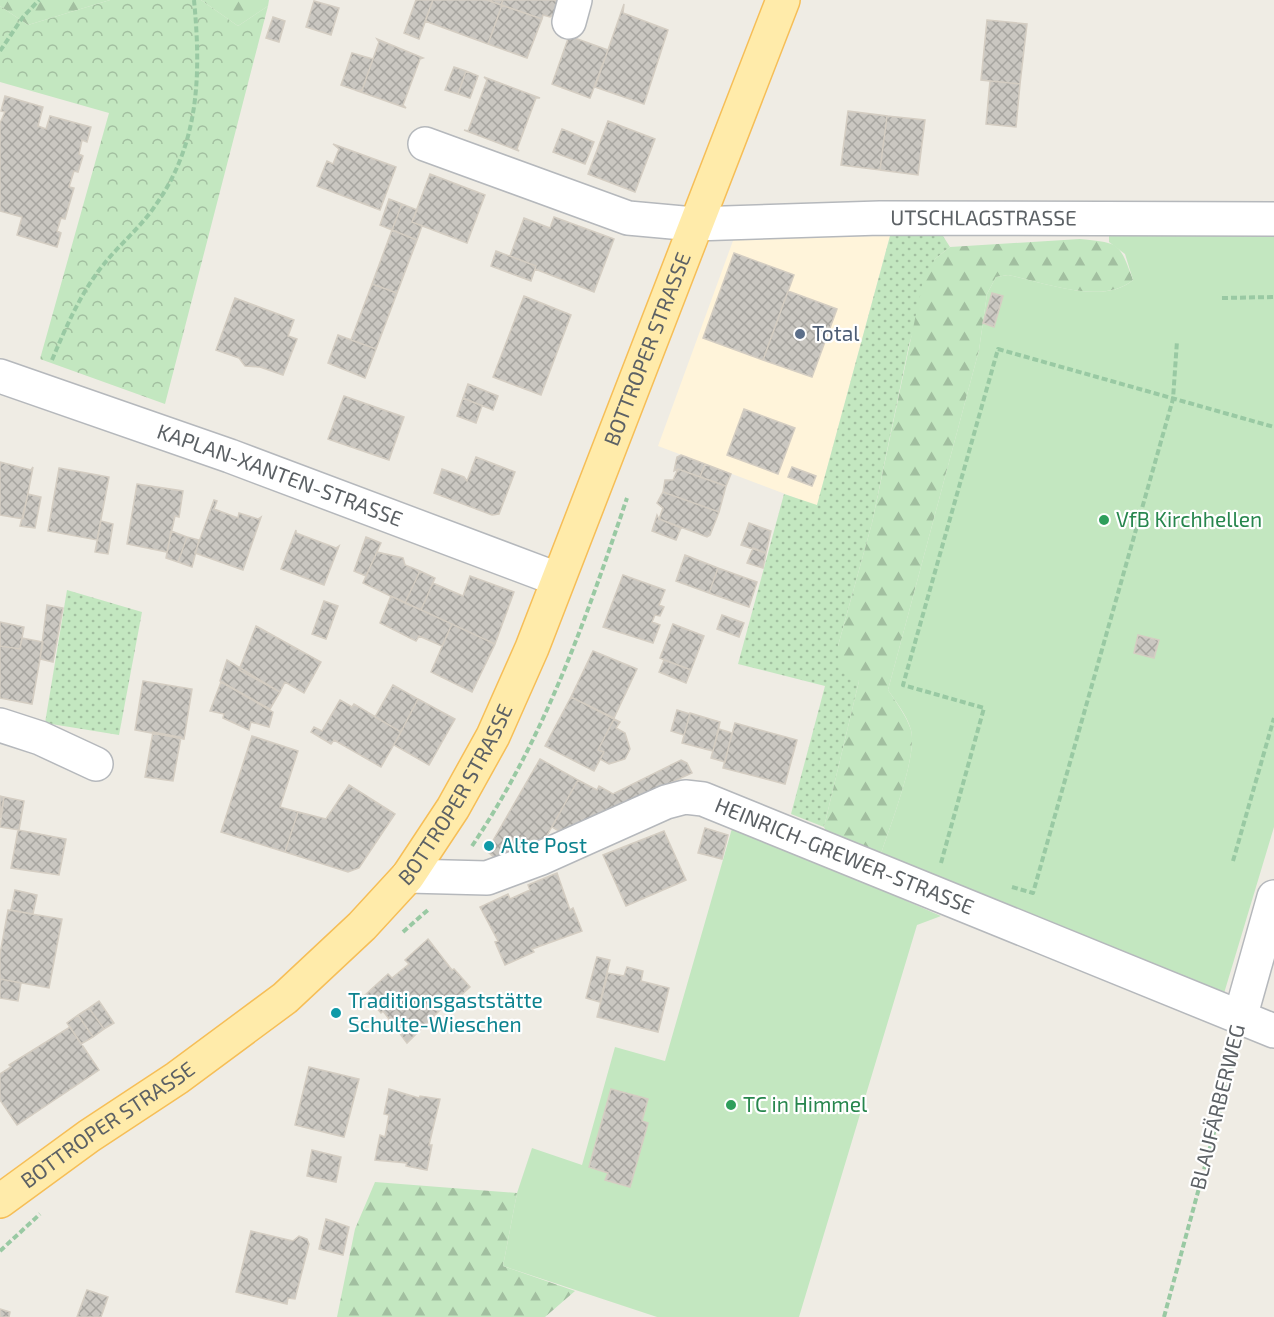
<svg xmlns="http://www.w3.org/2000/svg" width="1274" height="1317" font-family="'Exo 2',sans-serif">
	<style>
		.commercial { fill: #fff4da }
		.grass { fill: url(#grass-dots) }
		.forest { fill: url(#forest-firs) }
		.park { fill: url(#park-crowns) }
		.pitch { fill: #c3e7c0 }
		.building { fill: url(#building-cross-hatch); stroke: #d4cdc2; stroke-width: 1.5 }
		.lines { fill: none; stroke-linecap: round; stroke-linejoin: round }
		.minor-casing { stroke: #b5b8bc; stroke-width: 36 }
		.major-casing { stroke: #f6be57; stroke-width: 36 }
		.path { stroke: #99c9a3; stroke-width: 4; stroke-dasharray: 6 3; stroke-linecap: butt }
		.minor { stroke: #fff; stroke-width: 33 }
		.major { stroke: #ffebaa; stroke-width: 33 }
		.service-dot { fill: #5c6f8a; stroke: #fff; stroke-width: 2 }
		.leisure-dot { fill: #2e9e5b; stroke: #fff; stroke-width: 2 }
		.culture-dot { fill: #0f9aa8; stroke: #fff; stroke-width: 2 }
		.labels { text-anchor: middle; stroke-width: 4.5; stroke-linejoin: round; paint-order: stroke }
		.street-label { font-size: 21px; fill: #5c6165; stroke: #fff }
		.service-label { font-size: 21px; fill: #4e5e75; stroke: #fff; text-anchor: start }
		.leisure-label { font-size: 21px; fill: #27864d; stroke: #fff; text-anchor: start }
		.culture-label { font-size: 21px; fill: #0d838f; stroke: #fff; text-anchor: start }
	</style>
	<defs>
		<pattern id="grass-dots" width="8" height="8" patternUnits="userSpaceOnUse" patternTransform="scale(1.5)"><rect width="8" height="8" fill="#c3e7c0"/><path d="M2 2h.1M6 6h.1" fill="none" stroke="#a2bfa0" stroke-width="1.8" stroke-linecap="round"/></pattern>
		<pattern id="forest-firs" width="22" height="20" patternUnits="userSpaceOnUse" patternTransform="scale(1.5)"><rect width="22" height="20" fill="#c3e7c0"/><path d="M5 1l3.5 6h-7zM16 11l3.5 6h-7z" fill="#a2bfa0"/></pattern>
		<pattern id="park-crowns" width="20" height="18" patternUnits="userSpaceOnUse" patternTransform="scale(1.5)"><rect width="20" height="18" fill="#c3e7c0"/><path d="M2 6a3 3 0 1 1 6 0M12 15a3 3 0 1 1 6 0" fill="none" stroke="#a2bfa0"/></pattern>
		<pattern id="building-cross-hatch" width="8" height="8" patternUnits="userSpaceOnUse" patternTransform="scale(1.5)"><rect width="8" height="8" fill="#cac7c1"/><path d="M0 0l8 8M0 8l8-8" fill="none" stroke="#a7a5a0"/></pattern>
	</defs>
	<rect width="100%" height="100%" fill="#efece4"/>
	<path class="commercial" d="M890 236 817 506 658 446 734 238Z"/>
	<path class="grass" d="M890 236H943L950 247 935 259 909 345 872 523 838 646 859 681 824 827 791 814 825 686 738 664 784 494 817 505Z
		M67 590 142 612 119 735 45 723Z"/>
	<path class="forest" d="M0 0H110L28 25 0 6Z
		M201 0H269L268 6 238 26Z
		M1080 239C1120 243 1119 242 1133 280 1102 306 1044 282 1008 275L996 277 987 294 979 350 888 690C896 702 906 715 911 730 918 757 888 831 879 860L829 838 824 827 859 681 839 667 838 646 872 523 923 281 935 259 950 247Z
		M375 1182 517 1193 503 1266 575 1291 545 1317H337L355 1229Z"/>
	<path class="park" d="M110 0H201L238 26 268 6 165 404 40 359 109 113 0 82V6L28 25Z"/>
	<path class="pitch" d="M1109 232 1274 234V827L1222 1000 879 860C888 831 918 757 911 730 907 715 896 702 888 690L979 350 987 294 996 277 1008 275C1044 282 1103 306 1133 280L1125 254 1109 242Z
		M733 825 941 916 917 925 799 1317H657L503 1266 517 1193 532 1148 582 1165 615 1047 665 1061Z"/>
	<path class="building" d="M416 0H433L419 39 404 33Z
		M433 0H487L502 5 488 44 425 21Z
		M487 0H503L501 5Z
		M503 0H556L559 6 556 13 550 17 543 15 542 19 501 5Z
		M314 1 339 8 331 35 306 27Z
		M624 4 623 13 668 30 644 104 595 87Z
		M502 5 542 19 527 58 488 44Z
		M273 17 285 21 279 42 266 38Z
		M987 20 1027 24 1020 84 981 80Z
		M569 36 608 50 590 98 552 84Z
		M377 39 423 58 420 59 403 105 406 108 358 91 362 90 379 42Z
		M352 53 373 59 362 90 358 91 341 85Z
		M454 67 466 71 458 94 445 90Z
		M466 71 478 76 470 98 458 94Z
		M484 77 540 98H536L517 149 519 151 464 130 468 131 487 80Z
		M990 81 1020 84 1016 127 986 124Z
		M5 96 43 107 38 126 46 129 50 116 91 127 87 142 82 140 79 154 83 156 78 172 74 171 69 187 74 188 65 219 61 218 57 231 61 233 57 247 17 235 22 217 0 211V123L5 112 1 111Z
		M848 111 887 116 880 170 841 165Z
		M887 116 925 120 918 175 880 170Z
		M608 121 655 139 635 192 588 174Z
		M562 129 594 142 585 164 553 152Z
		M333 144 396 167 380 210 317 186 327 161 333 164 339 149Z
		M430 174 485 195 467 243 412 222Z
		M389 199 402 204 392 230 380 225Z
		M402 204 417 210 412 222 422 226 417 240 392 230Z
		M554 217 614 239 594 292 535 269 536 266 510 256 524 218 550 228Z
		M392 230 417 240 397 293 372 284Z
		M496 251 536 266 531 281 491 266Z
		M734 253 794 275 763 360 703 338Z
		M372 284 397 293 376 349 351 340Z
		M788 291 837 309 812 377 763 360Z
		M992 293 1003 296 994 327 983 323Z
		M524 296 571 315 541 395 493 377Z
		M235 298 294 320 288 336 297 339 283 375 260 367 245 366 239 358 216 350Z
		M338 335 376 349 365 378 328 363Z
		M468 384 498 396 493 410 463 398Z
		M344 396 404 417 389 460 328 439Z
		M463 398 482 406 476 423 457 416Z
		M744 409 795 428 778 474 727 455Z
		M681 455 705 464 700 477 678 469 674 471 677 457Z
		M476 457 515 472 499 514 492 515 434 493 442 469 464 477 467 481Z
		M0 462 31 470 33 467 23 519 0 515Z
		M705 464 731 474 726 486 700 477Z
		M792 467 816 476 812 486 788 477Z
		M59 468 109 477 97 540 48 531Z
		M678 469 726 486 719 512 663 492 665 480H673Z
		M137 484 183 491 179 517 175 516 167 552 127 544Z
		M663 492 719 512 710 535 707 537 659 519 663 508 657 503Z
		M28 494 41 497 35 528 20 526Z
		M214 500 217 501 214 509 238 518 239 513 258 519 261 517 243 570 195 553Z
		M657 515 659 519 681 528 676 540 652 531Z
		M101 521 113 524 108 554 95 552Z
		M749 523 771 531 766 553 741 545Z
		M296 530V533L336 548 339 546 324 585 281 569Z
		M171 531 187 537 178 562 166 558Z
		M187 537 199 540 192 567 178 562Z
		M366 537 381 543 366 576 354 571Z
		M753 548 766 553 763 568 747 563Z
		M377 552 403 558 405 565 420 571 405 603 363 583Z
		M685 555 718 568 709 593 676 581Z
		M718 568 757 582 749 607 709 593Z
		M420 571 435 578 421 610 405 603Z
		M623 575 665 590 659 605 664 607 660 616 655 615 652 622 660 625 653 643 603 627Z
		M470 576 514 592 495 644 421 610 433 583 463 596Z
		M391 596 452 624 442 646 419 636 416 641 380 623Z
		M324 601 338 606 326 639 312 634Z
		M47 605 63 608 53 662 40 659Z
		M722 615 744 623 739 637 717 629Z
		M0 622 24 627 20 649 0 646Z
		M452 624 495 644 472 692 431 672Z
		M673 624 704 636 691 670 660 658Z
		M256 626 321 662 304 693 285 682 280 692 239 670Z
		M1138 635 1159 640 1154 658 1134 653Z
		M22 638 43 642 32 704 0 698V646L20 649Z
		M593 651 637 669 614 718 571 697Z
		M227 660 280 692 270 709 220 681Z
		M664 660 691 670 686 683 659 672Z
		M143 681 192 689 184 739 135 730Z
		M221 682 273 712 269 727 251 722 249 730 223 718 224 714 210 711Z
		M393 685 418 699 401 732 375 717Z
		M571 697 614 719 598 750 604 752 594 771 545 746Z
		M418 699 455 719 429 765 394 745Z
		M340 700 352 707 354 704 401 732 381 767 334 740 331 744 311 732 314 727 322 731Z
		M677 710 690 714 684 735 671 731Z
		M690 713 720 722 713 751 682 743Z
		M614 719 620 722 616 728 625 733 630 749 625 759 609 764 600 759 604 752 598 750Z
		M735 723 797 740 785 784 723 768Z
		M719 729 732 733 725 762 711 758Z
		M153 732 181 737 173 781 145 777Z
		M252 736 298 751 280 807 298 812 285 852 221 832Z
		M540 759 578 780 545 839 497 860 487 851Z
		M681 760 687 763 692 773 562 833 552 827 578 780 597 790 599 786 613 794Z
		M349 785 395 814 359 868 348 872 285 852 298 812 326 819Z
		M0 796 4 797 0 818Z
		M4 797 24 801 19 830 0 827Z
		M705 828 728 835 722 859 698 853Z
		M18 830 66 839 59 875 11 868Z
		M664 831 686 880 626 906 603 855Z
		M557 873 570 910 573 908 582 931 532 949 534 952 505 965 495 942 498 941 480 907 508 894 510 899 530 890 528 885Z
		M15 890 37 895 33 914 11 910Z
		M8 910 62 919 49 988 0 979V954Z
		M428 939 452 970 454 969 470 987 447 1008 445 1005 407 1043 383 1011 381 1013 365 995 388 974 392 978 409 964 405 960Z
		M597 957 610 960 600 1002 586 998Z
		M627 967 643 971 641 981 669 988 658 1032 597 1017 608 973 624 976Z
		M0 979 21 983 18 1001 0 998Z
		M99 1001 114 1023 104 1029 89 1008Z
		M89 1008 104 1029 93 1037 78 1015Z
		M78 1015 93 1037 81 1044 67 1023Z
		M70 1027 99 1070 17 1125 0 1100V1074L11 1067 9 1065Z
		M309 1067 359 1079 344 1137 295 1125Z
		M389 1089 419 1098 420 1096 440 1099 429 1145H432L427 1170 406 1166 407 1163 375 1160 380 1135 385 1137 389 1115 384 1114Z
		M611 1089 648 1099 642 1121 648 1123 630 1187 605 1180 608 1173 589 1167Z
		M312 1150 341 1157 336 1182 307 1176Z
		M326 1219 349 1227 343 1255 319 1249Z
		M251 1231 293 1241 299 1236 307 1239 309 1244 295 1299 288 1298 287 1304 236 1292Z
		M87 1290 108 1297 101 1317H77Z
		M0 1309 10 1312 9 1317H0Z"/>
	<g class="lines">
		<g class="minor-casing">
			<g id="minor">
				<path d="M569 22 575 0"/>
				<path id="s1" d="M425 144 628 218 694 224 880 218 1274 219"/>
				<path id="s2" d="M0 376 230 456 557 579"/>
				<path d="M0 725 40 738 96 764"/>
				<path id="s3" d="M408 876 487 878 541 858 666 802 685 797 703 799 1274 1031"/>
				<path d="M1240 1018 1274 897"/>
			</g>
		</g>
		<g class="major-casing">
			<g id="major">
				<path id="s4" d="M0 1201 89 1136 177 1078 285 998 362 926 408 876 453 808 493 736 532 648 783 0"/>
			</g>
		</g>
		<path class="path" d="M0 51 23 17 39 0
			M1222 298 1274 297
			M52 360C66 327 81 292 104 264 120 244 140 228 155 206 200 143 201 73 194 0
			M472 846C544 739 586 619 627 498
			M1233 861 1274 718
			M941 863 984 708 903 685 998 349 1274 427
			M1012 887 1033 893 1173 399 1177 341
			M403 932 429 909
			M0 1251 40 1214
			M1164 1317 1237 1048"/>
		<use href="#minor" class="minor"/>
		<use href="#major" class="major"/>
	</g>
	<circle class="service-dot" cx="800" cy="334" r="6"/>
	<g class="leisure-dot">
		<circle cx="1104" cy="520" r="6"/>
		<circle cx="731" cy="1105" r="6"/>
	</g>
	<g class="culture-dot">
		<circle cx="489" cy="846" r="6"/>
		<circle cx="336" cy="1013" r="6"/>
	</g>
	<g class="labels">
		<g class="street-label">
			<text dy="7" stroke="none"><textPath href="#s1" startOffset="572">UTSCHLAGSTRASSE</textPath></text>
			<text dy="7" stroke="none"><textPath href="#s4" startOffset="1104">BOTTROPER STRASSE</textPath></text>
			<text dy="7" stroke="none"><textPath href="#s2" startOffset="297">KAPLAN-XANTEN-STRASSE</textPath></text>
			<text dy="7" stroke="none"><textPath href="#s4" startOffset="618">BOTTROPER STRASSE</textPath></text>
			<text dy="7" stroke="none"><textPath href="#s3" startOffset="464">HEINRICH-GREWER-STRASSE</textPath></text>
			<text transform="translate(1218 1107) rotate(-76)" y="7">BLAUFÄRBERWEG</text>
			<text dy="7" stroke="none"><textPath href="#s4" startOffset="132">BOTTROPER STRASSE</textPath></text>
		</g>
		<g class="service-label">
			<text x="812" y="341">Total</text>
		</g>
		<g class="leisure-label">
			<text x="1116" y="527">VfB Kirchhellen</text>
			<text x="743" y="1112">TC in Himmel</text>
		</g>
		<g class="culture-label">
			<text x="501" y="853">Alte Post</text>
			<text x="348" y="1008">Traditionsgaststätte<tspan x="348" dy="24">Schulte-Wieschen</tspan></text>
		</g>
	</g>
</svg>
